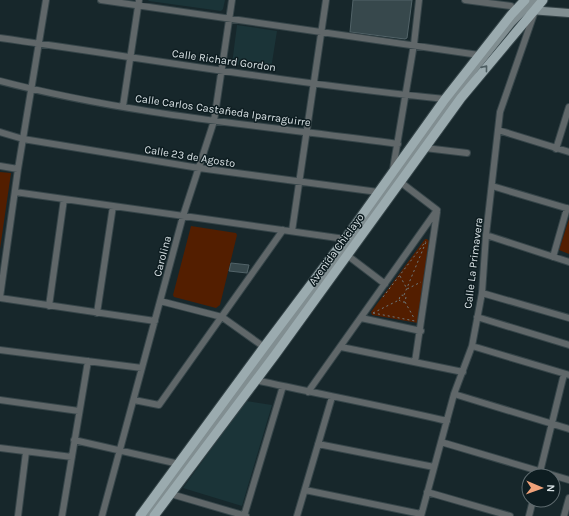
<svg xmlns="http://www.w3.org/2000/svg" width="569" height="516" font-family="Karla,sans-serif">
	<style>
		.built { fill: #1b3438 }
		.green { fill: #531e00 }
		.building { fill: #37484c; stroke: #526368 }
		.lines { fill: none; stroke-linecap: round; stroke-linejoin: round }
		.street-casing { stroke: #364549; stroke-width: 8 }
		.secondary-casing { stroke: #364549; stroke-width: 10 }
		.primary-casing { stroke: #364549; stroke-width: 11 }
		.path { stroke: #6d7a7e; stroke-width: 1; stroke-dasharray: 2 3; stroke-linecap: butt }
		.street { stroke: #606769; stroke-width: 6 }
		.secondary { stroke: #818e91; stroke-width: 8 }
		.primary { stroke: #9babaf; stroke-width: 9 }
		.oneway { stroke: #4d5d61 }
		.labels { text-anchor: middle; stroke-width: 3; stroke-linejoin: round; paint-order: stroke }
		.street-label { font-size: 11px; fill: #d8e1e4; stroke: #0e1d21 }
	</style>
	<rect width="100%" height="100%" fill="#17272b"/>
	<path class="built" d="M148 0H225L223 9 221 11 149 1Z
		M237 25 277 31 271 69 232 64Z
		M246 401 272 405 242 506 183 488Z"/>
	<path class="green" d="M0 172 11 173 0 249Z
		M569 219V254L559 250Z
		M191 226 236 233 237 235 220 305 216 308 174 297 173 295Z
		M425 239H427L429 241 418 323 372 315 371 312Z"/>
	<path class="building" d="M353 0H412L407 38 405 39 350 32Z
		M231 263 249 265 247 273 229 271Z"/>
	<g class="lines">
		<g class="street-casing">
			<path id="street" d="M101 0 479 55
				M465 0 511 6
				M0 38C148 59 296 84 445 99
				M0 81C130 115 265 126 398 144
				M123 106 139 0
				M498 130 569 152
				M0 132 23 139 199 168 378 192
				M425 148 467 153
				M556 149 569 107
				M0 166 18 169
				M393 169 414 44 419 0
				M399 181 437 210
				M492 186 569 209
				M15 192 345 239
				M292 231 326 0
				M486 235 569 262
				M347 255 385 284
				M553 257 567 208
				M482 293 569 318
				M0 297 18 169 46 0
				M0 298 155 321
				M160 301 222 317 264 347
				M49 306 64 199
				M97 313 113 206
				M477 317 569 345
				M361 318 421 331
				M472 346 569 375
				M341 347 463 372
				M0 350 142 368
				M415 362 437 212
				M255 380C319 394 383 406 447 421
				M308 392 437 210
				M454 394 569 429
				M0 400 79 411
				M134 400 159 405 283 230
				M74 440 179 464
				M441 442 569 480
				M318 444 434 467
				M0 448 72 457
				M539 476 564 374
				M305 490 421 514
				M427 492 510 516
				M171 494 246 516
				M18 516 26 452
				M62 516 88 361
				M102 516 183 216 214 121 232 0
				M244 516 283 386
				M297 516 332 397
				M421 516 454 394 472 346 482 293 486 235 500 112 534 14
				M529 516 533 500
				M564 516 569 498"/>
		</g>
		<g class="secondary-casing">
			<path id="secondary" d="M530 10 569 13
				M146 516 397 177 475 68 511 23 534 0"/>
		</g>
		<g class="primary-casing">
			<path id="primary" d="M140 516 264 347 345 239 445 99 511 15 525 0
				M154 516 275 355 461 98 543 0"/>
		</g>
		<path class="path" d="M400 276 407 289 421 282
			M404 295 426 242
			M383 297 426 241
			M405 302 414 318
			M373 313 399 300 400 296 402 295 406 297 405 302H402L399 300
			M373 313 415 321"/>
		<use href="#street" class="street"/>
		<use href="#secondary" class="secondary"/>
		<use href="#primary" class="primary"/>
	</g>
	<defs><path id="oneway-chevron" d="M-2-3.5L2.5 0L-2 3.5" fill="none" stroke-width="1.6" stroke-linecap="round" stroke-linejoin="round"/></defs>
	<use class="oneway" href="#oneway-chevron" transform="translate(485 68) rotate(-51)"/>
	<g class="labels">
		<g class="street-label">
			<text transform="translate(224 60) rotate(8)" y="4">Calle Richard Gordon</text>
			<text transform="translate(223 110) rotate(8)" y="4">Calle Carlos Castañeda Iparraguirre</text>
			<text transform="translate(190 156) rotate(9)" y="4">Calle 23 de Agosto</text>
			<text transform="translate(336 249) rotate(-54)" y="4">Avenida Chiclayo</text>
			<text transform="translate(162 256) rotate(-75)" y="4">Carolina</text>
			<text transform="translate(473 263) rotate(-83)" y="4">Calle La Primavera</text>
		</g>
	</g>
	<g transform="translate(541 488) rotate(92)"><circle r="19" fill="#0e1d21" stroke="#5f6b6f"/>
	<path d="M0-3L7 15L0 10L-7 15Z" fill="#f0a27a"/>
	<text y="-6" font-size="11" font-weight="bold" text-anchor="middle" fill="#d8e1e4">N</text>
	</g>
</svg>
